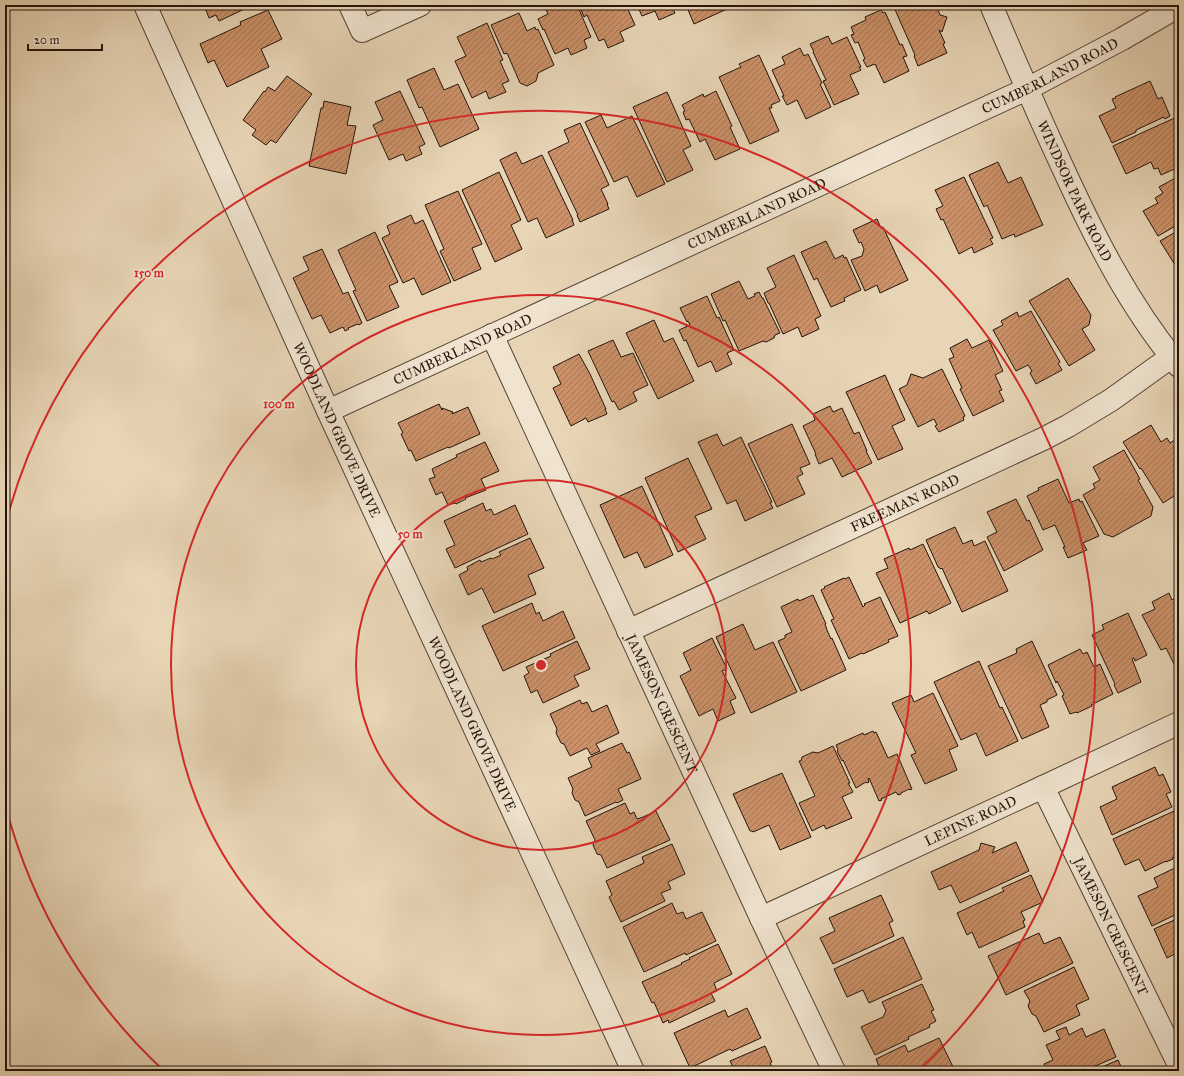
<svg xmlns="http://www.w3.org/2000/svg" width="1184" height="1076" font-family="'IM FELL Great Primer',serif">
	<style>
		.building { fill: url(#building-hatch); stroke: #23140c }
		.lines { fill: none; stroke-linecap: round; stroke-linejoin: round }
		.minor-casing { stroke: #544436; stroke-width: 24 }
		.tertiary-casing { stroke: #544436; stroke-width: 24 }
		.minor { stroke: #f0e4d0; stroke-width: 22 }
		.tertiary { stroke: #f0e4d0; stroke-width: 22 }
		.ring { fill: none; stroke: #d62828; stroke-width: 2 }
		.labels { text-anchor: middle; stroke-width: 3.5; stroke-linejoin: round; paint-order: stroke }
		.street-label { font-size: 14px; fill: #23140c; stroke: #f0e4d0 }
		.centre { fill: #d62828; stroke: #f0e4d0; stroke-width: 2 }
		.ring-label { font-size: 12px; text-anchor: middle; font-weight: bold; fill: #d62828; stroke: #f0e4d0; stroke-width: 3.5; stroke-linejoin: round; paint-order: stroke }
	</style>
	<defs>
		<pattern id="building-hatch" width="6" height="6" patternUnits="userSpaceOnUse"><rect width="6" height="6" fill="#cc9169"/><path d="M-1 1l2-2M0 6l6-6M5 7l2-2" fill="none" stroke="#a57555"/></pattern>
	</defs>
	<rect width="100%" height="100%" fill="#e8d5b6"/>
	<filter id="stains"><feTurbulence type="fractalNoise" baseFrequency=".005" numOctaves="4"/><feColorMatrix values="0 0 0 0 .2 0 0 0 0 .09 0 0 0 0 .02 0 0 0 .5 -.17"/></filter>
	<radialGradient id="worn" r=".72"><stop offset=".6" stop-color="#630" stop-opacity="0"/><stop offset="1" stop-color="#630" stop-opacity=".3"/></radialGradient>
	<path class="building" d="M204 5H253L219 21 216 15 209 18Z
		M544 5H575L576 8 578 7 591 37 584 40 587 48 571 55 568 48 555 54 544 29 543 30 538 19 548 14Z
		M579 5H626L635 25 620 32 624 41 608 48 604 39 599 41 587 15 584 17Z
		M637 5H671L675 13 659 20 655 11 642 16Z
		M686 5H726L727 9 694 24Z
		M893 5H936L940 15 947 17 942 32 939 30 945 43 943 44 947 53 918 66 914 56 915 55Z
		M268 10 282 39 261 49 269 67 227 87 214 60 208 63 200 44 241 25 240 22Z
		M881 10 883 13 885 12 900 45 902 44 907 56 903 57 909 71 884 83 875 64 867 67 863 60 865 59 858 42 855 43 851 35 854 34 851 27 866 20 865 17Z
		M519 13 527 31 535 27 536 30 538 29 554 65 538 73V74L536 81 527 86 520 83 507 53 504 54 491 25Z
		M487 23 503 60 500 61 509 81 502 84 506 92 489 99 486 91 472 98 455 61 466 56 457 37Z
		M828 36 832 44 847 37 861 67H859L861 70 850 75 859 94 834 105 823 81 826 80 813 52H814L810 44Z
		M800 48 804 56 808 54 822 83 820 84 831 107 806 119 797 100 787 105 782 96H784L772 70 785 64 782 57Z
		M759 55 780 101 771 105 772 108H769L779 131 750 144 719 77 741 67 739 64Z
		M434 68 444 90 458 84 479 129 440 147 422 107 419 108 407 80Z
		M287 76 312 94 276 143 271 140 266 145 252 135 256 130 243 120 264 91 265 92 268 87 275 91Z
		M1150 81 1158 99 1162 97 1170 116 1165 119 1164 117 1136 130V132L1112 143 1099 116 1116 108 1112 99 1116 98 1115 97Z
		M400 91 425 144 419 147 422 154 406 161 403 154 389 160 373 125 383 120 375 102Z
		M716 91 732 126 730 127 740 149 715 160 705 139 700 142 689 119 686 120 683 112 685 111 682 105 703 94 704 97Z
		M667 92 691 146 683 150 693 170 667 182 633 107Z
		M324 101 351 107 347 125 356 126 346 174 309 166 321 108H323Z
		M601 115 607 128 632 116 665 184 637 197 627 176 614 182 585 122Z
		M1179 116V167L1161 175 1158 168 1154 169 1151 162 1126 174 1113 146Z
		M580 123 609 185 601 189 608 204H607L609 209 580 222 577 215H578L548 152 569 142 564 130Z
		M516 152 522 164 542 155 573 220H572L574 225 546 238 537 218 528 222 500 160Z
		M998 162 1008 183 1021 177 1043 225 1015 237 1014 234 1002 239 987 205 984 207 969 175Z
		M499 172 521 220 511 225 522 249 495 262 462 190Z
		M1179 176V224L1158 236 1143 211 1158 203 1155 198 1163 193 1159 187Z
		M964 177 993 238 990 239 993 244 974 253 972 247 959 254 943 219 941 220 936 209 943 206 935 190Z
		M458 191 482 244 472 248 481 269 454 281 440 251 444 249 425 205Z
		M411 215 415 224 423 220 451 282 422 295 414 278 403 283 382 238 390 234 387 226Z
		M877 219 881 228 883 227 908 280 880 293 877 285 865 291 851 260 862 256 864 249 861 242 859 243 853 230Z
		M1179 230V267L1177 268 1160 241Z
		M375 232 398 282 389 286 399 307 367 321 353 291 356 290 338 250Z
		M826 241 835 259 843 255 844 258 846 257 861 290 844 298 845 301 831 307 817 278 814 280 801 252Z
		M322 249 343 294 348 292 362 323 359 325 358 324 348 328 349 329 345 331 343 327 330 333 321 315 312 319 293 278 309 270 303 257Z
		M794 255 821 316 815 319 819 329 802 337 798 327 783 334 769 303H768L764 293 776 287 767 268Z
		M1068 278 1091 315 1089 325 1082 329 1095 350 1069 366 1029 301Z
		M739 281 748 299 755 296 754 294 759 292 762 298H763L780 333 775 335 774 338 766 342 763 341 739 351 725 320 723 321 711 294Z
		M707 296 717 318 719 317 734 350 727 353 732 364 716 372 711 361 698 367 686 340 684 341 679 330 690 325 688 321 687 322 680 308Z
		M1031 311 1060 362 1058 363 1062 370 1036 384 1030 373 1032 371 1028 365 1016 371 993 330 1003 325 1001 321 1017 312 1019 317Z
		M654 320 664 342 673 338 694 381 658 399 626 333Z
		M967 339 972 348 989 340 1003 371 995 375 1002 390 999 391 1004 401 973 416 960 389 962 388 949 359 954 357 950 348Z
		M613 340 621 357 633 353 648 385 633 392 637 401 619 410 614 401 612 402 588 351Z
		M579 354 590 374 606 409H605L607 414 588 422 586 418 571 426 553 388 561 384 553 367Z
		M942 369 965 416 963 417 964 420 939 432 935 426 937 425 934 419 918 427 899 389 907 385 911 374 923 378Z
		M885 375 905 420 892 426 903 449 878 460 846 392Z
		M439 404 442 410V408L453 412 452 414 468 407 480 434 449 448 448 447 416 461 411 450 409 451 401 434 403 433 398 423Z
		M830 406 833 412 842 408 854 434 859 432 867 451H866L872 463 842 477 832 458 819 464 815 454H816L803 426 815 420 813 414Z
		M792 424 810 464 800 468 803 474 797 477 805 494 777 507 748 444Z
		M1151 425 1161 442 1167 438 1170 443 1178 438 1179 441V493L1163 503 1141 468 1140 469 1123 442Z
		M717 434 723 446 741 437 772 502 770 503 773 508 745 521 736 500 727 504 698 442Z
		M485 442 499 471 481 479 486 490 465 498 466 499 456 504 455 503 448 505 442 492 436 495 429 479 435 477 432 469 457 457 456 455Z
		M1124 450 1140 479 1138 480 1153 507 1151 516 1113 537 1104 534 1083 495 1095 488 1093 484 1100 480 1093 467Z
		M688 458 712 509 695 516 706 539 678 552 645 478Z
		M1058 479 1069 503 1079 499 1080 502 1082 501 1099 536 1083 543 1087 550 1068 558 1063 547H1065L1055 525 1043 530 1027 496 1039 490 1038 488Z
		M642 486 673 555 645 568 637 552 624 558 600 505Z
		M1016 499 1027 521 1029 520 1043 550 1004 571 987 537 997 532 987 512Z
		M483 503 486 511 491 509 494 515 515 505 528 534 455 568 446 549 455 545 444 521Z
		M955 527 963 544 972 540 974 546 985 541 1008 591 962 612 942 568 941 569 938 567 926 540Z
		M530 538 544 568 528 575 536 594 494 613 482 588 468 595 459 575 468 570 467 567 480 560 481 562 491 558 492 559 501 555 499 552Z
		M923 544 951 603 929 614 927 611 900 623 876 573 888 568 884 559 909 548 910 550Z
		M849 577 863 607 865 605 864 604 880 597 898 636 888 640 889 642 885 644 863 654 862 653 849 659 831 620 834 619 821 590 825 588 824 587 844 578 845 579Z
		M1169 593 1172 600 1175 598 1179 606V664L1175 666 1166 648 1161 650 1142 615 1155 609 1152 602Z
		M813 595 826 624H825L827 630 831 639 832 638 846 670 801 691 778 641 785 638V635L792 632 781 607 798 599 799 601Z
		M532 603 536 614 539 612 543 621 563 611 575 638 503 671 482 626Z
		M1128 613 1147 655 1135 661 1134 658 1132 659 1141 682 1118 693 1114 685 1115 684 1092 635 1104 629 1102 625Z
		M743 624 755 650 773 642 797 692 751 713 716 637Z
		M712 638 727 669 722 671 736 698 730 701 735 713 718 721 713 709 699 716 680 676 691 670 683 653Z
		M577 641 590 669 574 676 579 686 543 703 537 690 531 693 524 676 529 673 526 667 551 656 550 654Z
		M1032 641 1057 695 1047 700V702L1040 705 1049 727 1022 739 988 666 1017 653 1016 649Z
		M1080 649 1083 654 1087 652 1094 667 1100 664 1113 694 1091 705 1092 706 1077 713 1076 712 1070 714 1062 696 1064 695 1057 681 1056 683 1048 665Z
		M979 661 1000 708 1002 707 1018 741 986 756 976 733 961 740 934 682Z
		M933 693 958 746 949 750 957 770 925 784 911 755 916 753 892 703 911 695 914 702Z
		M580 700 582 704 587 702 592 712 607 705 619 733 596 744 600 751 591 755 587 748 570 756 564 744 561 743 556 733 557 729 550 714Z
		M873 731 874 733 876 732 888 758 897 754 912 789 910 790 909 789 901 793V794L898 795 896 792 881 799 882 800 879 801 869 778 868 779 869 782 867 783 866 782 856 788 843 760 842 761 837 751 838 750 836 745 863 733 864 735Z
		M622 743 627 753 629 752 641 779 618 789 623 800 617 803 616 802 585 816 579 802 575 800 572 793 573 789 568 778 592 767 588 758Z
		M833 746 850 783H848L853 792 842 797 852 818 826 829 824 825 812 831 799 803 815 796 799 761H801L802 757 813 752 818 753Z
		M1155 767 1159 776 1163 774 1171 792 1166 794 1172 807 1112 835 1100 807 1117 799 1112 787Z
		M782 773 811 837 780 850 769 825 753 832 752 831H750L733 794Z
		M625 803 630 814 634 812 637 819 643 817 656 811 670 840 607 868 601 855 597 854 593 845 595 840 586 821Z
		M1174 811 1179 822V855L1172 858 1173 859 1166 862V861L1145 871 1139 859 1125 865 1113 839Z
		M1016 842 1029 871 960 903 951 885 939 890 931 872 979 850 981 843 995 847 992 853Z
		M672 844 685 874 668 882 671 889 661 893 665 901 621 922 609 897 612 895 606 881 644 863 642 857Z
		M1179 866V913L1152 926 1138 896 1158 887 1154 878Z
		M1031 875 1043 902 1021 912 1025 920 1023 921 1025 927 979 948 972 932 967 935 957 913 1004 891 1002 888Z
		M881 895 893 921 889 923 894 936 833 964 820 938 835 931 829 918Z
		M672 903 677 914 683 912 686 919 702 912 716 941 686 955 685 953 644 972 623 927Z
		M1179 918V952L1167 958 1154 929Z
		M1039 933 1044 944 1060 937 1073 963 1006 995 988 956Z
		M903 937 922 979 869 1003 863 990 847 997 834 969Z
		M718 944 732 974 714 983 717 991 711 993 715 1001 669 1023 668 1020 663 1023 654 1002 652 1003 642 982 682 964 681 963 690 959 689 958Z
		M1074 967 1089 999 1076 1005 1080 1015 1044 1032 1036 1016 1032 1014 1028 1006 1030 1001 1024 991Z
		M922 984 934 1010 931 1011 936 1021 929 1025 930 1027 908 1037 909 1039 875 1055 861 1027 883 1017 886 1011 882 1002Z
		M747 1008 761 1038 732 1051 730 1049 690 1068 674 1033 725 1010 728 1017Z
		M1066 1027 1069 1035 1082 1028 1086 1037 1104 1029 1116 1057 1086 1070 1085 1069 1080 1071H1047L1044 1064 1053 1060 1046 1045 1060 1039 1056 1031Z
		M939 1038 955 1071H881L876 1059 905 1045 908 1052Z
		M765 1046 772 1062 770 1063 774 1071H735L730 1061Z
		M1118 1060 1123 1071H1093Z"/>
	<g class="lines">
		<g class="minor-casing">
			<g id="minor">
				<path d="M350 5 362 31 420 5"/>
				<path id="s1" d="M492 335 761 918 834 1071"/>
				<path id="s2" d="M628 631 1043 439 1068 426 1111 400 1171 357"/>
				<path id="s3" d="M1043 787 1179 1065"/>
				<path id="s4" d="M761 918 1043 787 1179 723"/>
			</g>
		</g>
		<g class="tertiary-casing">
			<g id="tertiary">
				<path id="s5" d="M145 5 328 411 633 1071"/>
				<path id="s6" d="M991 5C1014 59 1037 112 1062 166 1094 236 1129 306 1179 366"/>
				<path id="s7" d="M328 411 1027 89 1122 39 1179 6"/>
			</g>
		</g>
		<use href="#minor" class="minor"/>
		<use href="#tertiary" class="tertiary"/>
	</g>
	<g class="ring">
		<circle cx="541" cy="665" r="185"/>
		<circle cx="541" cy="665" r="370"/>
		<path d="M163 1070A554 554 0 0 1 6 808M6 522A554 554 0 1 1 919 1070"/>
	</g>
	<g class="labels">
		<g class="street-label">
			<text dy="5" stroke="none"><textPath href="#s7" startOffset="796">CUMBERLAND ROAD</textPath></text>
			<text dy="5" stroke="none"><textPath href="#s6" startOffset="204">WINDSOR PARK ROAD</textPath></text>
			<text dy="5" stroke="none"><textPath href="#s7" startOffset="472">CUMBERLAND ROAD</textPath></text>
			<text dy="5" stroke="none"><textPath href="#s7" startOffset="148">CUMBERLAND ROAD</textPath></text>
			<text dy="5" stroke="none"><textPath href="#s5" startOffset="466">WOODLAND GROVE DRIVE</textPath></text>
			<text dy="5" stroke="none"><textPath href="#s2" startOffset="305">FREEMAN ROAD</textPath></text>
			<text dy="5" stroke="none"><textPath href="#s1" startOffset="406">JAMESON CRESCENT</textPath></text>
			<text dy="5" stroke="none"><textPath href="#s5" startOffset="790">WOODLAND GROVE DRIVE</textPath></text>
			<text dy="5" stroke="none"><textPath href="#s4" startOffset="231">LEPINE ROAD</textPath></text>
			<text dy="5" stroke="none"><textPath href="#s3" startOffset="155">JAMESON CRESCENT</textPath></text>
		</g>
	</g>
	<circle cx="541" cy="665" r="6" class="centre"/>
	<g class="ring-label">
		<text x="149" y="277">150 m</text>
		<text x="279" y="408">100 m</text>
		<text x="410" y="538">50 m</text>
	</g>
	<rect width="1184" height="1076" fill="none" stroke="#e8d5b6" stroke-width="20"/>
	<rect x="6" y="6" width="1172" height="1064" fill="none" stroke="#23140c" stroke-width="2"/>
	<rect x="10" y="10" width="1164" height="1056" fill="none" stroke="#23140c"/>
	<path d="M28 44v6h74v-6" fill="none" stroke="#23140c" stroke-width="2"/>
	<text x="34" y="44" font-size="12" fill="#23140c" stroke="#f0e4d0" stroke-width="3" paint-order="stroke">20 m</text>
	<rect width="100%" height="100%" filter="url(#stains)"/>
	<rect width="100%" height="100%" fill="url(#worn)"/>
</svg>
